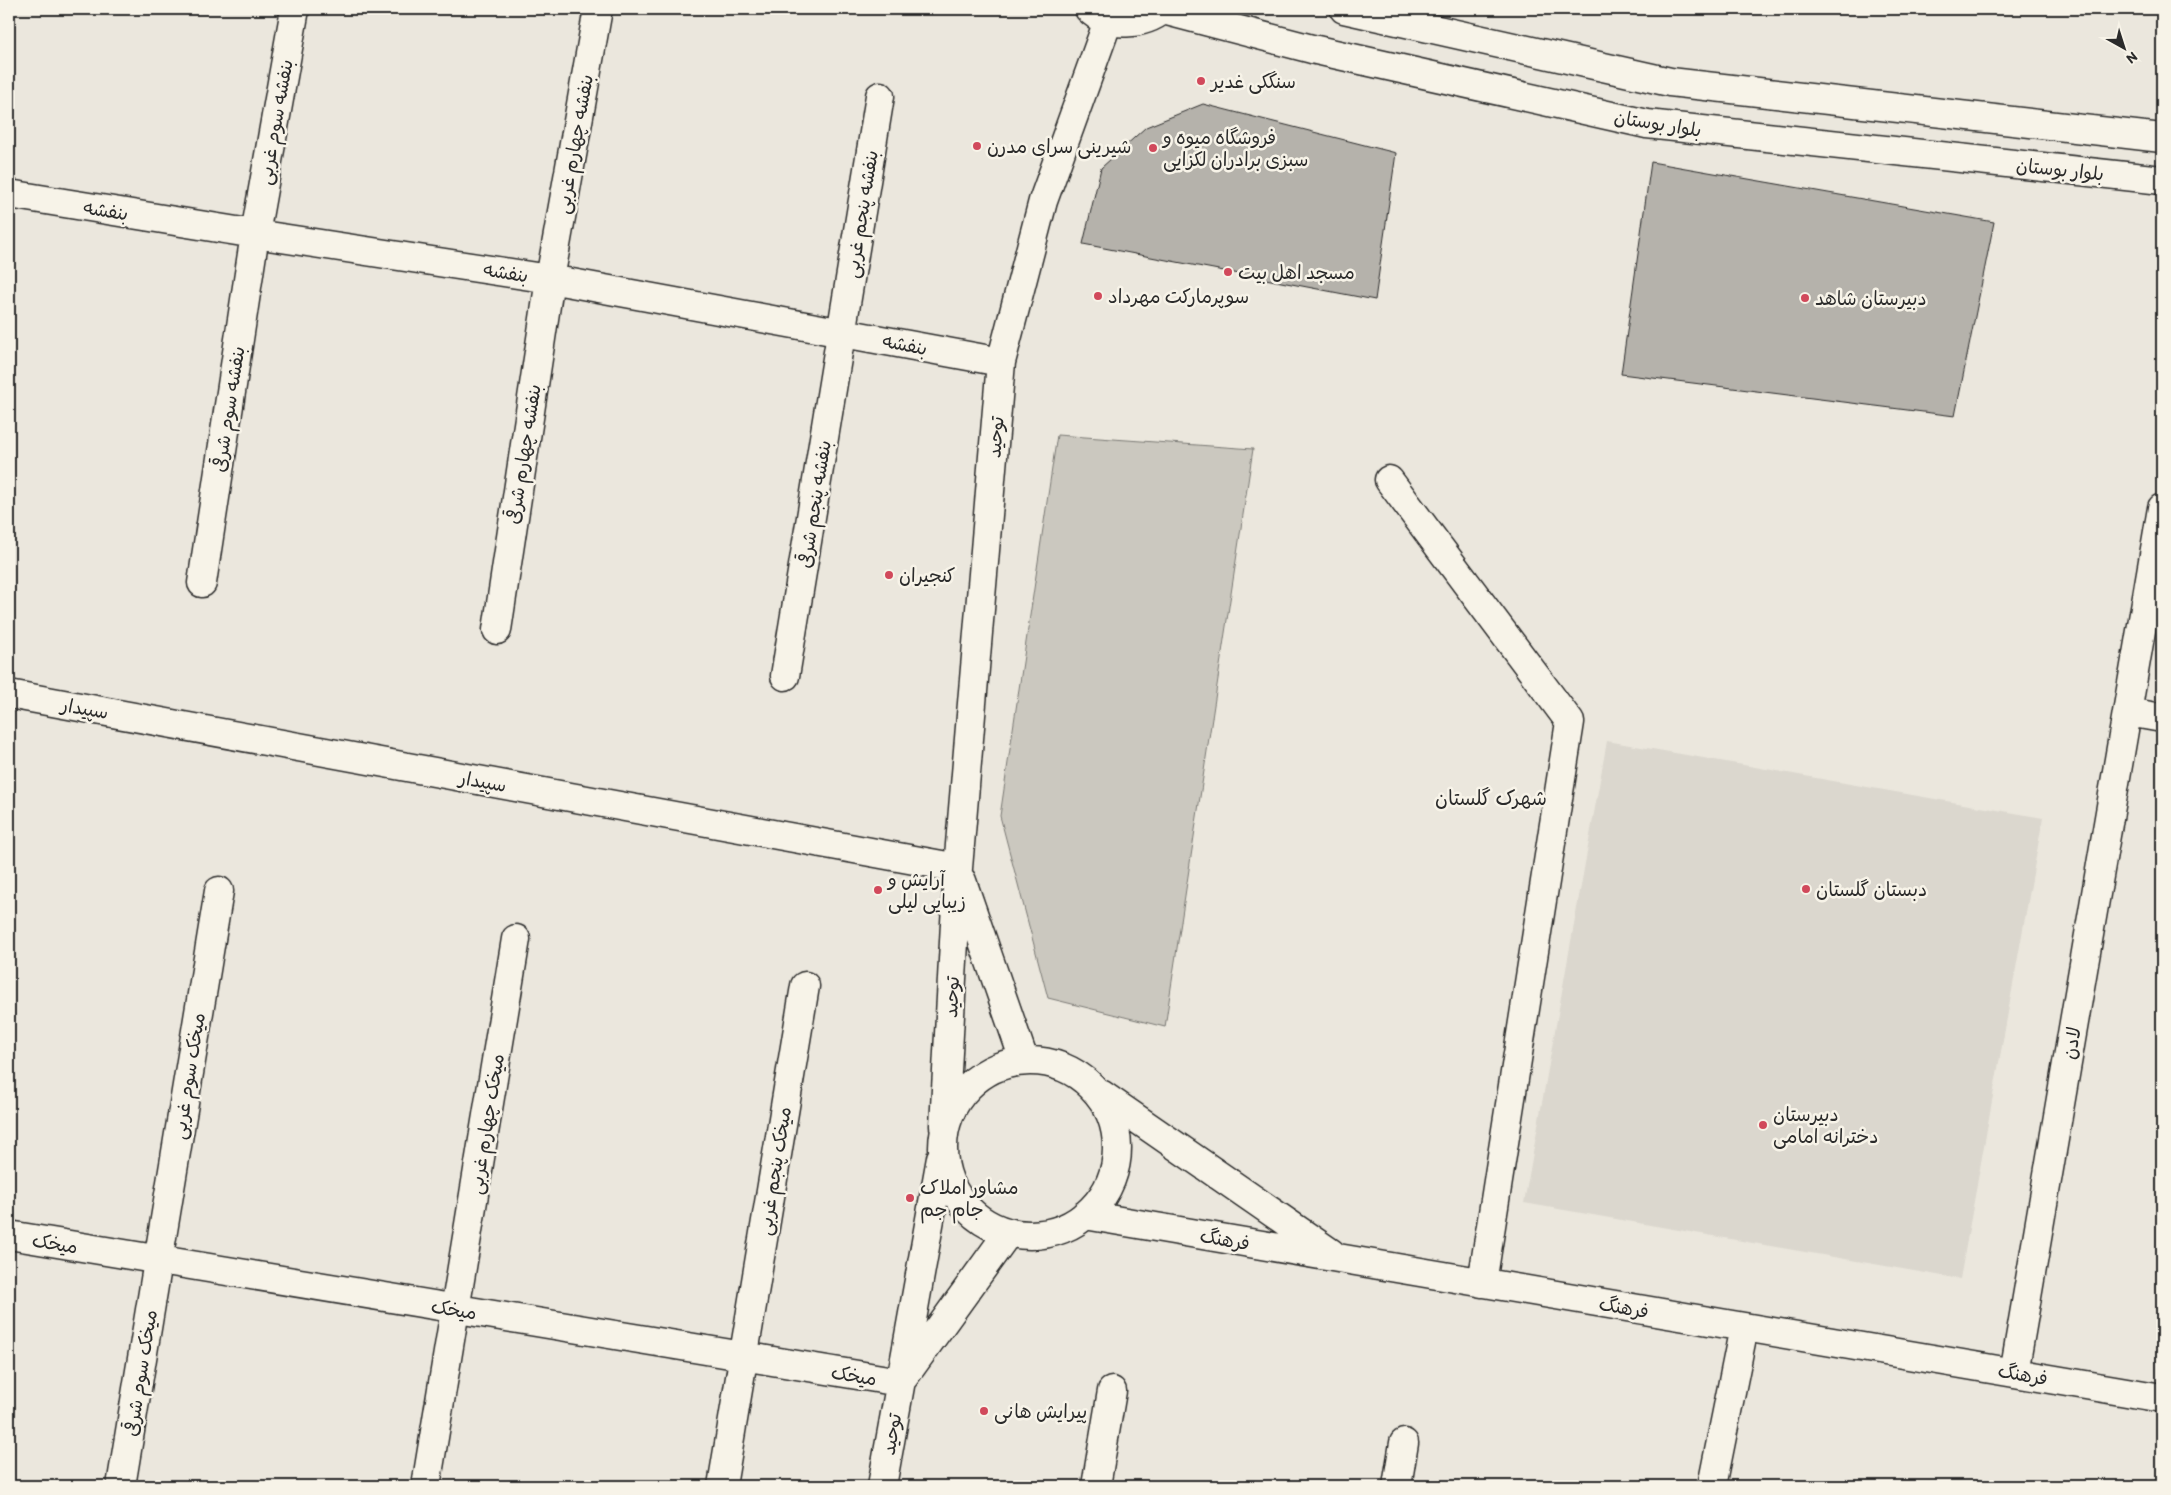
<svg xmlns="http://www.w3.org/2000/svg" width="2171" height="1495" font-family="Itim,'Playpen Sans Arabic',sans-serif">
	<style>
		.built { fill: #dbd7ce }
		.green { fill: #cbc8bf; stroke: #7b7a75 }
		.building { fill: #b5b2ab; stroke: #2b2b2b }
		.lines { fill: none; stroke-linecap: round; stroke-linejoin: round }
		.minor-casing { stroke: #2b2b2b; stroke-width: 31 }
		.major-casing { stroke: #2b2b2b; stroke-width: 31 }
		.minor { stroke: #f7f3e8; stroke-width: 28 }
		.major { stroke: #f7f3e8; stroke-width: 28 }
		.poi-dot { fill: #d1495b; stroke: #f7f3e8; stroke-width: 2 }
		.labels { text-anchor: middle; stroke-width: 5; stroke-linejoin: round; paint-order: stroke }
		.poi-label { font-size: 19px; fill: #2b2b2b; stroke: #f7f3e8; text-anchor: start }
		.street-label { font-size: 19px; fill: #2b2b2b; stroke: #f7f3e8 }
		.neighbourhood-label { font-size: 20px; fill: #2b2b2b; stroke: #f7f3e8 }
	</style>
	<rect width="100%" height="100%" fill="#ebe7dd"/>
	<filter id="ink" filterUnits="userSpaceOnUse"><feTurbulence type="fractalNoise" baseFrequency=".02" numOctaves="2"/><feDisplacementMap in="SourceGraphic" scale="10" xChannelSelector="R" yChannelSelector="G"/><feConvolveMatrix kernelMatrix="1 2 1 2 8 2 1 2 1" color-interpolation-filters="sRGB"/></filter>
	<g filter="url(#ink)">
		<path class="built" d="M1607 741 2043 818 1960 1279 1524 1203Z"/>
		<path class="green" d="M1057 435 1253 449 1165 1027 1048 998 1000 816Z"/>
		<path class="building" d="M1203 104 1396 153 1375 300 1083 244 1101 168 1146 127Z
			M1651 162 1994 222 1955 416 1621 374Z"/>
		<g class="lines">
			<g class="minor-casing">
				<path id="minor" d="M9 194 255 234 550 279 1001 362
					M1389 480 1570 722 1482 1283
					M202 583 255 234 295 9
					M497 630 550 279 598 9
					M785 676 880 96
					M9 694 958 868
					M2128 712 2162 718
					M962 881 1024 1060
					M943 1148a87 87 0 1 1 174 0a87 87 0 1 1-174 0Z
					M1101 1094 1331 1253
					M944 1126 958 868 1001 362 1043 201 1108 21
					M1085 1215 2162 1398
					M9 1235 900 1382
					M2014 1373 2162 508
					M904 1377 1008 1233
					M121 1486 219 891
					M426 1486 516 939
					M722 1486 805 986
					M882 1486 941 1158
					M1096 1486 1112 1391
					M1397 1486 1404 1443
					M1712 1486 1744 1327"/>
			</g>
			<g class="major-casing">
				<path id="major" d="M1089 9C1109 29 1144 25 1164 9
					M1344 9 1670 82 2162 138
					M1163 10 1312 49 1647 124 2162 180"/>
			</g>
			<use href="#minor" class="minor"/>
			<use href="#major" class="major"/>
		</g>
	</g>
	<g class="poi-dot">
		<circle cx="1201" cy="81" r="5"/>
		<circle cx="977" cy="146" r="5"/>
		<circle cx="1153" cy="148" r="5"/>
		<circle cx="1228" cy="272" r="5"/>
		<circle cx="1098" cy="296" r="5"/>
		<circle cx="1805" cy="298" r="5"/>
		<circle cx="889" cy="575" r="5"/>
		<circle cx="1806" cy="889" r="5"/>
		<circle cx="878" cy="890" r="5"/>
		<circle cx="1763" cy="1125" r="5"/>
		<circle cx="910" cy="1198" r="5"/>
		<circle cx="984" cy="1411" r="5"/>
	</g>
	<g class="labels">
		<g class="poi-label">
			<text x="1211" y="88">سنگکی غدیر</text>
			<text x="1163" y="144">فروشگاه میوه و<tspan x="1163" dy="22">سبزی برادران لکزایی</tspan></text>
			<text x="987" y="153">شیرینی سرای مدرن</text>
			<text x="1238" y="279">مسجد اهل بیت</text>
			<text x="1108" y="303">سوپرمارکت مهرداد</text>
			<text x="1815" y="305">دبیرستان شاهد</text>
			<text x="899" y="582">کنجیران</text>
			<text x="888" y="886">آرایش و<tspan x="888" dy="22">زیبایی لیلی</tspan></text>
			<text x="1816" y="896">دبستان گلستان</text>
			<text x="1773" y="1121">دبیرستان<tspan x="1773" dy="22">دخترانه امامی</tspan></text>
			<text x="920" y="1194">مشاور املاک<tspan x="920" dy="22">جام جم</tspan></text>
			<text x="994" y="1418">پیرایش هانی</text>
		</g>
		<g class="street-label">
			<text transform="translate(275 122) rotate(-80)" y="7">بنفشه سوم غربی</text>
			<text transform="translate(1658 123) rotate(9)" y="7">بلوار بوستان</text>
			<text transform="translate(574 144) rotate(-80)" y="7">بنفشه چهارم غربی</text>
			<text transform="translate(2060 169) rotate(6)" y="7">بلوار بوستان</text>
			<text transform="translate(106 210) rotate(9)" y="7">بنفشه</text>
			<text transform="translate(861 214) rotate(-81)" y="7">بنفشه پنجم غربی</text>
			<text transform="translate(506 272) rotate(9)" y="7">بنفشه</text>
			<text transform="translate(905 344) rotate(11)" y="7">بنفشه</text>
			<text transform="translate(228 409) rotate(-81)" y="7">بنفشه سوم شرقی</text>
			<text transform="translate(995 437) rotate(-85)" y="7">توحید</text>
			<text transform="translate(523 454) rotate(-81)" y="7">بنفشه چهارم شرقی</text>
			<text transform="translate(814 504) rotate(-81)" y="7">بنفشه پنجم شرقی</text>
			<text transform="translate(85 708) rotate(10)" y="7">سپیدار</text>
			<text transform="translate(483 781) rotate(10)" y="7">سپیدار</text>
			<text transform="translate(951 997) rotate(-87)" y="7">توحید</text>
			<text transform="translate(2071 1043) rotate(-80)" y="7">لادن</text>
			<text transform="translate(188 1076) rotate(-81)" y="7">میخک سوم غربی</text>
			<text transform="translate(486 1124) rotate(-81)" y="7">میخک چهارم غربی</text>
			<text transform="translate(774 1171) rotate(-81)" y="7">میخک پنجم غربی</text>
			<text transform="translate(1225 1239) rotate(10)" y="7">فرهنگ</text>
			<text transform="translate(55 1243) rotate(9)" y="7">میخک</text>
			<text transform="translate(1624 1307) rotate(10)" y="7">فرهنگ</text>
			<text transform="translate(454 1309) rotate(9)" y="7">میخک</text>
			<text transform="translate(140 1373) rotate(-81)" y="7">میخک سوم شرقی</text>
			<text transform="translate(2023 1374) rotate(10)" y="7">فرهنگ</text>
			<text transform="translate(854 1375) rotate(9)" y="7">میخک</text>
			<text transform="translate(891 1434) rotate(-80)" y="7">توحید</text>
		</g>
		<g class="neighbourhood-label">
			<text x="1491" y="805">شهرک گلستان</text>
		</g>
	</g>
	<rect width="2171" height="1495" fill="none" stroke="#f7f3e8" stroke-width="30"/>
	<rect x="15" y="15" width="2141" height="1465" fill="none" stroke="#2b2b2b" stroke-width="2" filter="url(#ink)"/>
	<g transform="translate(2124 48) rotate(141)" stroke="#f7f3e8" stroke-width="4" paint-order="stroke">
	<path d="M0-4L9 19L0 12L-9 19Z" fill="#2b2b2b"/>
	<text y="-8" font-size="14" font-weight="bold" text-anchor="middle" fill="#2b2b2b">N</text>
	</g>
</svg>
